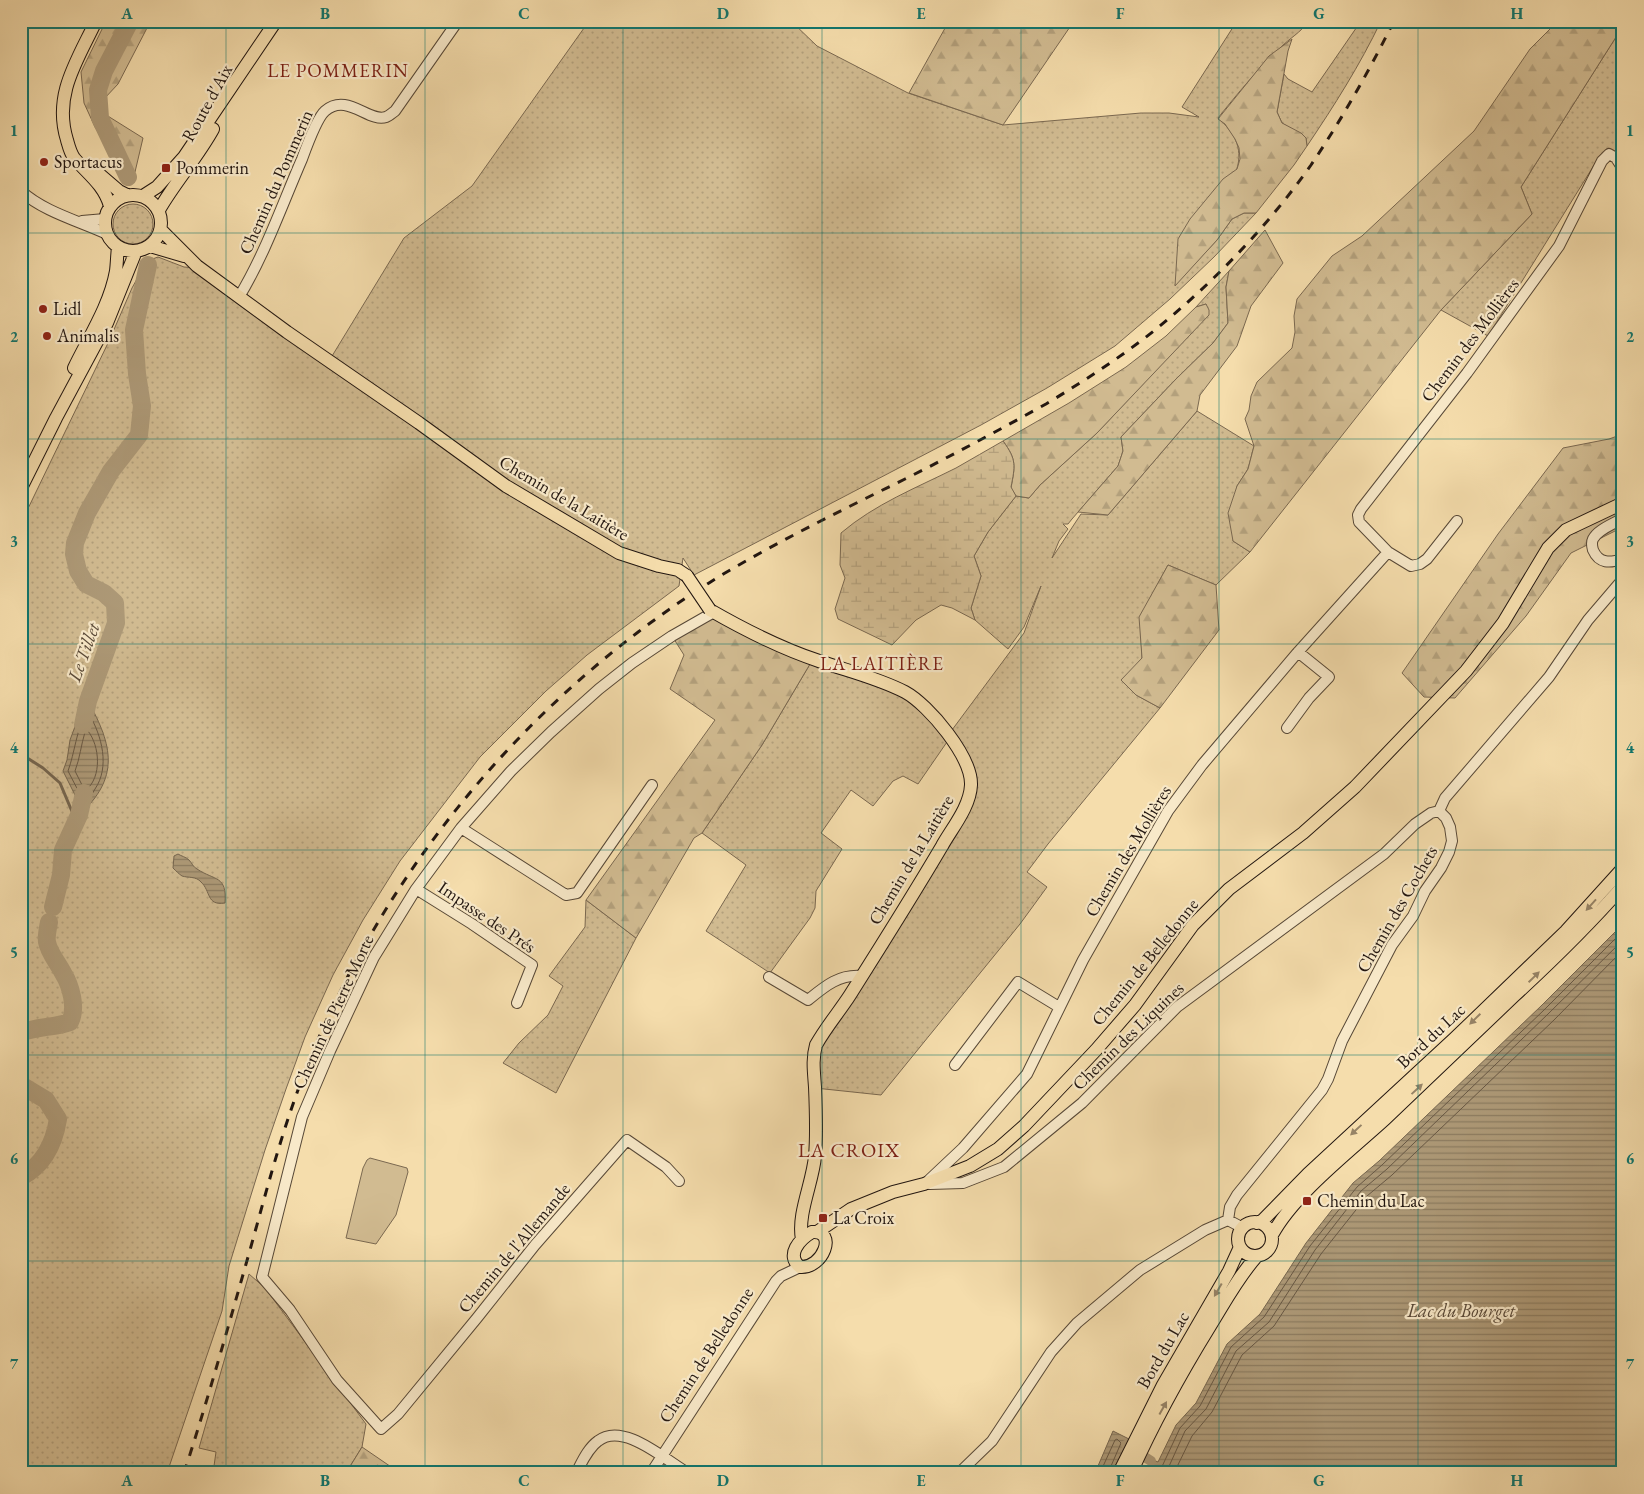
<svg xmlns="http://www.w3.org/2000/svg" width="1644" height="1494" font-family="'EB Garamond',serif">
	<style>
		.grass { fill: url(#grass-dots); stroke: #7a6850 }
		.forest { fill: url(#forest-firs); stroke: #7a6850 }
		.wetland { fill: url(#wetland-marsh); stroke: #7a6850 }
		.park { fill: #d1bb91; stroke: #7a6850 }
		.water { fill: url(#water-rules); stroke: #75654e }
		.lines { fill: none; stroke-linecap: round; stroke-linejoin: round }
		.shore { stroke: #685844; stroke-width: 1 }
		.stream { stroke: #75654e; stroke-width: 3 }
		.canal { stroke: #ad9977; stroke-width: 10 }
		.river { stroke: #ad9977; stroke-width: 18 }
		.minor-casing { stroke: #574837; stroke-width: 12 }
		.major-casing { stroke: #221610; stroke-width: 14 }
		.minor { stroke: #f8e9c9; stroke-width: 10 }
		.major { stroke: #f5ddac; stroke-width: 12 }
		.rail { stroke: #221610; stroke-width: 3; stroke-dasharray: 9 9; stroke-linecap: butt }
		.major-bridge-casing { stroke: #221610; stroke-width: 14; stroke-linecap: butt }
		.major-bridge { stroke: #f5ddac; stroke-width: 12 }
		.oneway { fill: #968366 }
		.grid { fill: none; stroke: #0f766e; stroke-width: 1; stroke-opacity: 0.55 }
		.poi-dot { fill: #8f2418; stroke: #f8e9c9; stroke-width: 2 }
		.labels { text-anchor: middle; stroke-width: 4.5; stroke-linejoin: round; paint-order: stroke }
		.street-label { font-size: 18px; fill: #221610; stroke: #f8e9c9 }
		.poi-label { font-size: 18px; fill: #221610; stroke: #f8e9c9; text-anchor: start }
		.neighbourhood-label { font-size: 19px; letter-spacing: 1px; fill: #7a1f14; stroke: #f8e9c9 }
		.water-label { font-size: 19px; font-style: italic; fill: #5a4a39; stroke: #f8e9c9 }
		.quarter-label { font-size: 20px; letter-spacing: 1px; fill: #7a1f14; stroke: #f8e9c9 }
		.neatline { fill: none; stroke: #0f766e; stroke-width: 2 }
		.grid-label { font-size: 16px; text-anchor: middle; font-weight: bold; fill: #0f766e }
	</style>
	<defs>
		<pattern id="grass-dots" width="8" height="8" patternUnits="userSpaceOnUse" patternTransform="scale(1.25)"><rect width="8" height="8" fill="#d1bb91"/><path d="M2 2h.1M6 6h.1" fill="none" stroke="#b3a07c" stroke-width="1.8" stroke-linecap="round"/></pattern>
		<pattern id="forest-firs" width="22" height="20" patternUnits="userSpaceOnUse" patternTransform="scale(1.25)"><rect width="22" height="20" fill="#d1bb91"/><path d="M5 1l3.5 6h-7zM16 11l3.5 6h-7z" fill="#b3a07c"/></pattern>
		<pattern id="wetland-marsh" width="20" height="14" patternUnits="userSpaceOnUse" patternTransform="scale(1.25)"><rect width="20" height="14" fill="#d1bb91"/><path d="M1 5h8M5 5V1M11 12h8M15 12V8" fill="none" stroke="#b3a07c"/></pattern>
		<pattern id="water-rules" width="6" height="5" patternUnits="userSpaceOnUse" patternTransform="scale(1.25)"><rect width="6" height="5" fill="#ad9977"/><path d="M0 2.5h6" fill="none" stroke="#8c7c60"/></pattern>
	</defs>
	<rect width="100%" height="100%" fill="#f5ddac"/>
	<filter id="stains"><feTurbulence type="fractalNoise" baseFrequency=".004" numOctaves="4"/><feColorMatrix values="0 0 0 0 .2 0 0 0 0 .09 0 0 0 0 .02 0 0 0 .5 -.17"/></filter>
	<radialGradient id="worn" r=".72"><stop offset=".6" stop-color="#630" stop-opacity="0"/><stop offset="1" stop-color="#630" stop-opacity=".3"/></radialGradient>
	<path class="grass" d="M589 21H791L817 46 908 93 1003 125 1141 113H1169L1199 117 1182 107 1237 21H1309C1299 34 1291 37 1280 48 1258 69 1237 94 1218 118 1234 132 1243 147 1237 169L1175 285 1217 240 1232 219 1244 213H1256L1214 257 1170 299 1115 346 1047 388 981 425 694 575 683 558 679 586 587 655 546 691 480 757 400 861 363 920 333 975 305 1037 286 1089 265 1150 229 1266 222 1311 167 1473H21V523L109 341 132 288 147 261 158 257 184 267 200 268 329 361 404 238 472 186Z
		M1361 21H1381C1360 65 1334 106 1307 146L1306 138 1282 123 1277 112 1284 74 1288 79 1312 92Z
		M1623 26V133L1619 142V153L1596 162 1488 336 1441 310 1532 214 1521 187Z
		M113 224a20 20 0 1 1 40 0a20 20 0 1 1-40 0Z
		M1229 271 1226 287 1228 323 1213 343 1176 379 1121 437 1123 451 1118 466 1072 519 1068 524H1063L1068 529 1059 541 1052 558 1081 514 1108 515 1197 411 1254 446 1248 469 1237 486 1233 541 1250 552 1216 585 1168 565 1140 617 1142 658 1136 695 1160 708 1048 844 1027 872 1047 887 1020 924 881 1095 815 1088 814 1054 973 795 970 776 947 742 918 784 903 776 893 781 873 806 851 790 821 833 842 849 816 891 815 908 810 918 770 973 706 931 746 865 702 833 762 745 813 659 906 693 949 734 1024 633 1041 586 1024 627 1008 649 975 620 971 608 981 576 974 556 988 532 1016 496 1029 498 1040 485 1097 433 1208 315 1206 304 1196 307Z
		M586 900 636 938 556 1093 503 1063 519 1043 548 1015 563 986 549 976 585 927Z
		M249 1274 265 1288 366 1424 362 1447 346 1473H213L216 1452 199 1448Z"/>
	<path class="forest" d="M106 21H149L146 30 118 84 104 99 103 113 143 138 135 172 122 173 95 127 84 103 81 72Z
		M949 21H1074L1003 125 909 93Z
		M1558 21H1623V26L1521 187 1532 214 1441 310 1250 552 1233 541 1228 513 1237 486 1248 469 1254 446 1245 419 1249 410 1251 396 1257 382 1292 348 1295 332 1294 316 1297 299 1332 256 1362 236 1474 131 1530 49Z
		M1292 39 1288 51 1277 112 1282 123 1301 133 1306 138 1307 146 1294 165 1256 213H1244L1232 219 1217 240 1175 286 1178 239 1190 219 1223 179 1237 169 1240 159 1239 148 1235 139 1225 124 1218 119 1269 56Z
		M1265 230 1283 263 1251 306 1237 346 1200 395 1197 411 1108 515 1078 512 1118 466 1123 451 1121 437 1176 379 1213 343 1228 323 1226 287 1229 271Z
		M1206 304 1209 310V315L1097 433 1040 485 1029 498 1016 496 1011 488C1015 466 1017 460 1003 441L1069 403 1126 367 1166 336 1196 307Z
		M1623 434V527L1571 553 1526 616 1455 698 1424 697 1402 673 1498 534 1563 448 1609 439Z
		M1168 565 1216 585 1219 630 1160 708 1136 695 1121 680 1142 658 1139 617Z
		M714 612 813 659 762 745 702 833 694 838 636 938 586 900 715 720 670 689 684 655 672 636Z
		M362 1447 400 1473H346Z"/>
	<path class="wetland" d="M1003 441C1017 460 1015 466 1011 487L1016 496 988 532 974 556 981 576 971 608 975 620 952 608 941 605 916 620 892 645 838 619 835 609 845 578 840 565 841 533C875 504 916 488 956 468 972 459 987 450 1003 441Z"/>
	<path class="park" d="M370 1158 407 1168 408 1172 396 1215 376 1244 346 1238 363 1168 367 1160Z"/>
	<path class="water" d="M88 701C113 746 120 778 79 815V803L63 771 67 760 70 740 83 705Z
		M178 854C181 856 186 857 189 860 192 863 193 867 197 869 215 881 227 875 225 903 206 906 211 891 201 882 196 876 188 878 182 876 179 874 176 871 173 868L174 856Z
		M1623 924V1473H1153L1156 1468 1150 1462 1151 1459 1158 1462 1176 1425 1196 1403 1227 1344 1260 1314 1306 1243 1353 1183 1379 1161 1541 1006Z
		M1113 1431 1129 1439 1112 1473H1095Z"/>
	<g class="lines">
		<path class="shore" d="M86 713 89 714C102 736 110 767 95 789 92 794 90 799 85 802L83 800 68 771C75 752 76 731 86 713Z
			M88 731C100 746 102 777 86 790L84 789 75 771C80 758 81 745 85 732Z
			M1100 1473 1115 1440 1117 1439 1121 1443 1108 1473
			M1159 1473 1180 1428 1200 1406 1231 1347 1264 1317 1310 1246 1357 1187 1382 1165 1544 1010 1623 931
			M1166 1473 1185 1431 1206 1409 1236 1351 1269 1322 1315 1250 1361 1191 1387 1169 1548 1014 1623 940
			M1174 1473 1192 1436 1212 1412 1242 1355 1274 1326 1321 1254 1367 1196 1392 1175 1554 1020 1623 950"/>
		<path class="stream" d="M21 754 43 768 60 783 76 821"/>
		<path class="canal" d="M1126 1445 1151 1461"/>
		<path class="river" d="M128 177 100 118 98 90 104 71 130 21
			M83 725 88 701 116 623 115 603 104 593 86 584 78 571 74 554 75 543 87 513 111 471 139 435 142 406 137 374 134 330 148 265
			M53 907 61 875 63 850 79 815 84 793
			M21 1033C37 1026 54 1028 70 1022 77 1008 71 986 63 973 58 963 49 953 47 942 46 936 48 928 49 922
			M21 1085 46 1100 58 1119C54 1144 44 1165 21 1177"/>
		<g class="minor-casing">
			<path id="minor" d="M21 191C44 212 79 221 107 234
				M82 221 105 219
				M1623 242 1621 249 1623 304
				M239 297C265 254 282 205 302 159 306 148 317 118 325 111 347 92 369 123 386 117 389 116 392 113 395 111L458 21
				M1623 518C1614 524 1598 529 1593 539 1591 543 1592 546 1593 550 1599 564 1610 563 1623 559
				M1388 552 1411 566 1420 564 1427 559 1457 521
				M1287 728 1309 698 1329 677 1298 652
				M1439 811 1445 798 1549 677 1588 620 1623 579
				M461 828 566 895 577 893 652 785
				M416 889 472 924 532 965 517 1003
				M769 977 808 1000C825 986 839 974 862 976
				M955 1065 1018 982 1059 1007
				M929 1180 963 1148 1027 1074 1083 960 1168 811 1202 765 1298 652 1388 552 1359 522 1358 515 1361 509 1467 373 1559 246 1602 161 1609 154 1616 158 1623 169
				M679 1181 666 1167 627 1140 535 1245 477 1318 398 1414 381 1429 337 1380 290 1310 262 1277 302 1117 330 1051 374 957 416 889 461 828 511 771 551 732 599 689 632 663 672 636 714 612
				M930 1184 963 1183 1004 1167 1082 1103 1177 1007 1384 854 1415 824 1431 813 1439 811
				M1228 1220 1230 1207 1237 1195 1322 1090 1328 1079 1342 1041 1392 945 1413 916 1425 891 1441 868 1449 852 1452 841 1450 827 1446 818 1439 811
				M576 1473C582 1462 588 1448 598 1441 623 1421 665 1460 688 1473
				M651 1473 776 1281 781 1276 800 1267
				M959 1473 992 1441 1051 1352 1077 1323 1140 1270 1205 1230 1228 1220 1243 1228"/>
		</g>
		<g class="major-casing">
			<path id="major" d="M96 21C77 61 53 95 67 140 69 147 70 152 74 158 88 174 104 185 110 206
				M98 173 119 191 127 195
				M105 223a28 28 0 1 1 56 0a28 28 0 1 1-56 0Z
				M143 196 157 187 184 157 276 21
				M159 210C175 182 197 158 213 129
				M161 230 197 266 287 332 419 423 506 486 619 553 659 566 678 570 687 576
				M150 246 184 256
				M74 368C89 337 110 305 116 271 117 263 117 255 118 247
				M21 488 56 418 107 323 136 251
				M710 610C743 629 783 649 819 661 848 671 878 678 905 692 929 705 972 757 971 785 970 807 952 828 942 846 912 897 881 946 850 995 839 1012 826 1027 816 1045 812 1059 814 1072 815 1087 816 1110 817 1134 815 1156 813 1182 797 1214 802 1239
				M1238 1239a17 17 0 1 1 34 0a17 17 0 1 1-34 0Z
				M1257 1223 1263 1220 1308 1174 1454 1039 1566 931 1623 868
				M812 1232C838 1230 823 1269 800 1267 785 1255 800 1239 812 1232Z
				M817 1232 851 1209 893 1192 924 1184 970 1166 998 1149 1024 1126 1096 1050 1135 1005 1193 925 1229 889 1303 833 1355 787 1466 671 1503 623 1548 548 1566 530 1623 503
				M1272 1235C1294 1194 1350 1151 1385 1119 1428 1078 1471 1037 1514 996 1552 961 1589 925 1623 886
				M1119 1473 1163 1385 1229 1271 1240 1247
				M1131 1473C1154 1422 1181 1373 1210 1326 1225 1302 1238 1277 1257 1256"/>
		</g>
		<use href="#minor" class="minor"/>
		<use href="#major" class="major"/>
		<path class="rail" d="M184 1473C208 1399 229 1324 250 1250 265 1196 279 1142 298 1090 376 876 530 691 725 573 783 539 844 509 905 479 953 455 999 430 1046 404 1084 381 1121 357 1155 330 1213 283 1268 226 1311 165 1342 119 1369 71 1394 21"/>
		<g class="major-bridge-casing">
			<path id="major-bridge" d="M687 576 710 610"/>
		</g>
		<use href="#major-bridge" class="major-bridge"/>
	</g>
	<defs><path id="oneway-solid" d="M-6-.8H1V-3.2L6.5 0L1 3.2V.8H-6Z" transform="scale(1.25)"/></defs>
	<g class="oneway">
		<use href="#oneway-solid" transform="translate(1591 905) rotate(132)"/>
		<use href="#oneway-solid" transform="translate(1534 977) rotate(-44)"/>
		<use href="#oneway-solid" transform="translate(1475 1019) rotate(136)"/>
		<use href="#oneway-solid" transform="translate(1417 1089) rotate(-43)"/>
		<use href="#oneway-solid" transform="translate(1356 1130) rotate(137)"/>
		<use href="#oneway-solid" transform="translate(1218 1290) rotate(120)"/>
		<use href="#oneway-solid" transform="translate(1163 1408) rotate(-61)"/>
	</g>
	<path class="grid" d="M226 21V1473M425 21V1473M623 21V1473M822 21V1473M1021 21V1473M1219 21V1473M1418 21V1473M21 233H1623M21 439H1623M21 644H1623M21 850H1623M21 1055H1623M21 1261H1623"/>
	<g class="poi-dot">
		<circle cx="44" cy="162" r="5"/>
		<rect x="161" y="163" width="10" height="10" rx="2.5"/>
		<circle cx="43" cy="309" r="5"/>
		<circle cx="47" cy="336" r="5"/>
		<rect x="1302" y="1196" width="10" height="10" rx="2.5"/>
		<rect x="818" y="1213" width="10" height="10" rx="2.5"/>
	</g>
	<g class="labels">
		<g class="street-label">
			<text transform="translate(207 103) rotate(-61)" y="6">Route d'Aix</text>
			<text transform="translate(276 182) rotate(-66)" y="6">Chemin du Pommerin</text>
			<text transform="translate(1470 340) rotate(-53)" y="6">Chemin des Mollières</text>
			<text transform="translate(564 498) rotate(31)" y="6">Chemin de la Laitière</text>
			<text transform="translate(1128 851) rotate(-59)" y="6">Chemin des Mollières</text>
			<text transform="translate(911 860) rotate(-59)" y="6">Chemin de la Laitière</text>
			<text transform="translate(1397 909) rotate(-60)" y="6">Chemin des Cochets</text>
			<text transform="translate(487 917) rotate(34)" y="6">Impasse des Prés</text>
			<text transform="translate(1145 962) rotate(-51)" y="6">Chemin de Belledonne</text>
			<text transform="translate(333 1012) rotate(-65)" y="6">Chemin de Pierre Morte</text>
			<text transform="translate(1128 1036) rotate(-44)" y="6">Chemin des Liquines</text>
			<text transform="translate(1431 1036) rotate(-43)" y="6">Bord du Lac</text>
			<text transform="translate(514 1248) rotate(-50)" y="6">Chemin de l'Allemande</text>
			<text transform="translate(1163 1350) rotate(-60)" y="6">Bord du Lac</text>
			<text transform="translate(706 1355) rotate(-57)" y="6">Chemin de Belledonne</text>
		</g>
		<g class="poi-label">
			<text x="54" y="168">Sportacus</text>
			<text x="176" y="174">Pommerin</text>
			<text x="53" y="315">Lidl</text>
			<text x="57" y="342">Animalis</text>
			<text x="1317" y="1207">Chemin du Lac</text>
			<text x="833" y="1224">La Croix</text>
		</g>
		<g class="neighbourhood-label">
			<text x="338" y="77">LE POMMERIN</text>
			<text x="882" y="670">LA LAITIÈRE</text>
		</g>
		<g class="water-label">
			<text transform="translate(83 652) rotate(-70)" y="7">Le Tillet</text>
			<text x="1461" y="1317">Lac du Bourget</text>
		</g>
		<g class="quarter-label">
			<text x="849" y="1157">LA CROIX</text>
		</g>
	</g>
	<rect width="1644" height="1494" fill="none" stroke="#f5ddac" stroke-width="55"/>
	<rect x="28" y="28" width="1588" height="1438" class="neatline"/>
	<g class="grid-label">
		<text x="127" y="19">A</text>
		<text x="325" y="19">B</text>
		<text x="524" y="19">C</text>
		<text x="723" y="19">D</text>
		<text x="921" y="19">E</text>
		<text x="1120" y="19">F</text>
		<text x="1319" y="19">G</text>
		<text x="1517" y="19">H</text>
		<text x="14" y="136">1</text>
		<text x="1630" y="136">1</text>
		<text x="14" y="342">2</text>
		<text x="1630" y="342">2</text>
		<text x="14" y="547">3</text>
		<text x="1630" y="547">3</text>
		<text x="14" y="753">4</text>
		<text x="1630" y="753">4</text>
		<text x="14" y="958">5</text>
		<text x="1630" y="958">5</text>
		<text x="14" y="1164">6</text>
		<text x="1630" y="1164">6</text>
		<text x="14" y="1369">7</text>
		<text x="1630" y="1369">7</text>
		<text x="127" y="1486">A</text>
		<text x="325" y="1486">B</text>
		<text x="524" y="1486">C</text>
		<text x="723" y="1486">D</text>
		<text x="921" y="1486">E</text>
		<text x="1120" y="1486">F</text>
		<text x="1319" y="1486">G</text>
		<text x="1517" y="1486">H</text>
	</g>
	<rect width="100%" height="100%" filter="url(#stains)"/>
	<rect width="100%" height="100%" fill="url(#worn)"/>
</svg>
